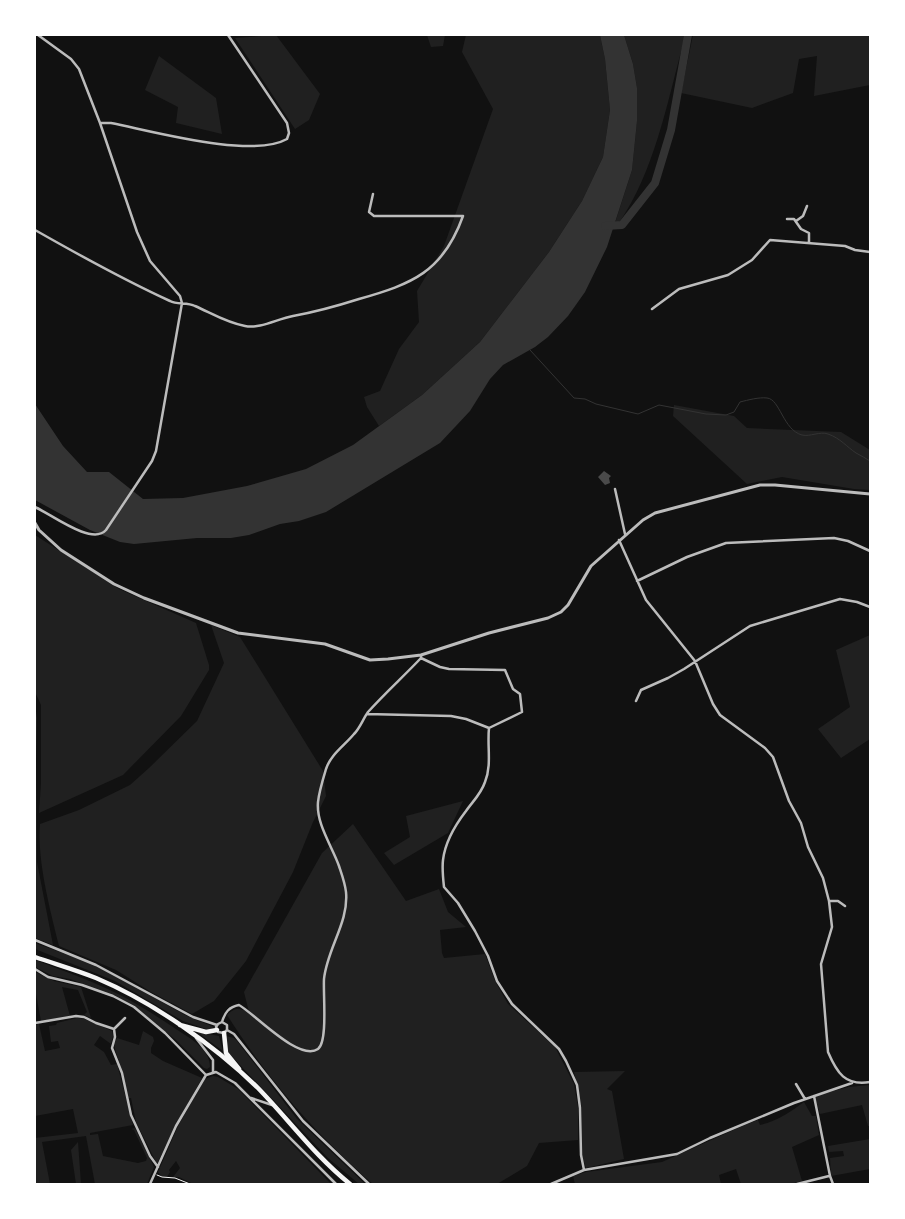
<svg xmlns="http://www.w3.org/2000/svg" width="905" height="1219" font-family="'Noto Serif',serif">
	<style>
		.green { fill: #202020 }
		.water { fill: #333 }
		.lines { fill: none; stroke-linecap: round; stroke-linejoin: round }
		.stream { stroke: #333; stroke-width: 1 }
		.river { stroke: #333; stroke-width: 8 }
		.building { fill: #4a4a4a }
		.path { stroke: #f5f5f5; stroke-width: 1 }
		.minor { stroke: #bcbcbc; stroke-width: 2.5 }
		.tertiary { stroke: #bcbcbc; stroke-width: 3 }
		.trunk { stroke: #f5f5f5; stroke-width: 4.5 }
	</style>
	<rect width="100%" height="100%" fill="#111"/>
	<path class="green" d="M276 35 320 94 309 120 295 129 235 38Z
		M427 35H445L443 46 431 47Z
		M466 35H600L605 59 610 110 603 157 582 201 549 252 480 342 422 395 379 426 367 407 364 397 380 391 399 349 419 322 417 291 444 246 493 109 462 52Z
		M624 35H684L682 48C666 108 654 171 619 223H615L632 170 637 121V88L633 64Z
		M693 35H870V85L814 96 817 56 799 59 793 93 752 108 681 93Z
		M159 56 216 98 222 134 176 123 178 107 145 90Z
		M674 405 734 416 747 428 841 432 870 450V490L854 489 782 477 747 484 673 416Z
		M35 535 119 589 196 623 209 665V670L181 716 123 775 39 813 41 783V705L35 692Z
		M211 625 240 637 323 771 326 796 313 822 293 872 246 961 214 1001 192 1014 151 992 116 970 59 946C50 909 37 861 40 824L79 810 130 785 149 768 197 721 224 663Z
		M870 635V739L841 758 818 729 850 707 836 650Z
		M35 705 37 718 36 759 37 862 53 945 35 938Z
		M463 801 448 833 394 865 384 853 410 837 406 816Z
		M353 824 406 901 439 889 448 912 466 927 440 930 442 953 444 958 485 954 495 981 508 1004 555 1047 574 1084 578 1107V1140L539 1143 527 1166 497 1184H373C314 1132 270 1082 227 1015 235 1007 239 1008 249 1012L244 992 322 853Z
		M35 943 71 956 104 970 187 1016 214 1027 209 1030 183 1021 115 981 35 949Z
		M35 960C64 971 93 981 120 995 138 1004 156 1016 173 1027 187 1037 210 1047 210 1067L207 1069 204 1068 176 1040 135 1007 114 995 70 979 53 976 35 967Z
		M35 972 54 981 81 987 91 1018 84 1015 87 1012 78 990 62 987 70 1016 41 1021 35 989Z
		M77 1018 85 1019 112 1031 113 1036 111 1044 100 1036 94 1045 104 1052 111 1065 117 1064 133 1125 90 1133V1135L98 1134 103 1156 138 1163 146 1161 147 1158 134 1130 131 1129 135 1128 154 1167 147 1184H95L86 1136 42 1142 50 1184H35V1138L78 1133 73 1109 35 1116V1025L39 1024 45 1051 60 1048 58 1041 51 1042 49 1026 56 1025 57 1023Z
		M143 1031 153 1037 154 1041 151 1048V1053L163 1061 202 1078 174 1129 157 1164 136 1122 131 1098H128L124 1078 115 1049 114 1043 117 1038 139 1045Z
		M197 1032 219 1036 223 1051Z
		M226 1036 234 1038 237 1041 297 1119 365 1184H359L328 1158 240 1065 228 1052Z
		M625 1071 607 1089 612 1091 624 1159 586 1168 582 1156V1109L574 1072Z
		M213 1076 218 1077 238 1089 331 1184H193L179 1177H173L180 1168 176 1161 169 1170 170 1172 167 1177 161 1176 158 1172 178 1126 205 1079Z
		M870 1085V1126H868L862 1105 820 1114 815 1097 817 1095 849 1087Z
		M804 1102 812 1116H816L819 1135 792 1147 802 1181 790 1184H741L736 1169 719 1175 721 1184H575L573 1176 586 1172 662 1162 747 1124 758 1120 760 1125C778 1121 790 1112 804 1102Z
		M870 1139V1169L831 1176 830 1158 844 1156 843 1151 829 1152 828 1146Z
		M78 1142 81 1184H76L71 1150Z"/>
	<path class="water" d="M600 35H624L633 64 637 88V121L632 170 607 247 585 292 568 316 548 337 535 347 503 365 490 379 470 411 440 443 326 512 299 521 280 524 249 535 231 538H197L134 544 120 542 90 530 35 500V404L63 446 87 472H109L143 499 183 498 247 486 306 469 353 445 422 395 480 342 549 252 582 201 603 157 610 110 605 59Z"/>
	<g class="lines">
		<path class="stream" d="M530 350 574 398 585 399 596 404 638 414 659 405 706 414 726 415 734 412 740 402C748 400 759 397 767 398 780 399 783 430 802 435 810 437 820 431 828 434 840 438 847 447 856 453 861 456 866 458 870 461"/>
		<path class="river" d="M605 226 622 225 655 183 671 130 688 35"/>
	</g>
	<path class="building" d="M604 471 611 476 609 478 610 483 605 485 598 477Z"/>
	<g class="lines">
		<path class="path" d="M157 1175 162 1177 175 1178 190 1184"/>
		<path class="minor" d="M100 123H111C152 131 252 159 287 139L289 133 287 123 228 35
			M787 219H794L801 229 809 233V243
			M796 221 803 216 807 206
			M35 230C79 255 124 280 170 301 177 305 187 302 195 306 211 313 227 323 245 326 260 329 277 319 293 316 315 312 337 306 359 299 412 284 443 272 463 216H374L369 212 373 194
			M652 309 679 289 728 275 752 260 770 240 845 246 855 250 870 252
			M615 489 625 534
			M35 507C51 514 92 546 106 530L152 461 156 451 182 303 180 296 150 261 137 232 100 123 79 69 71 59 38 35
			M619 540 646 600 695 661 713 704 720 715 765 748 773 757 789 801 801 823 808 847 823 878 829 901 832 927 821 964 828 1052C837 1073 845 1086 870 1082
			M637 581 687 557 726 543 834 538 848 541 870 551
			M421 658 440 667 449 669 505 670 513 689 520 694 522 712 489 728
			M636 701 641 690 668 678 684 669 750 626 840 599 857 602 870 607
			M367 714 451 716 466 719 489 728C487 746 492 765 485 782 481 794 473 801 466 811 456 824 445 843 443 860 442 868 443 878 444 887L458 903 475 931 488 956 497 981 512 1004 559 1049 566 1061 577 1085 580 1108 581 1155 584 1170
			M829 901H838L845 906
			M35 940 96 965 193 1017 217 1025
			M35 969 48 977 82 985 113 996 134 1007 165 1033 206 1075 216 1072 235 1083 336 1184
			M222 1022C225 1012 229 1007 239 1005 255 1014 299 1062 318 1049 328 1042 323 993 324 979 327 949 349 922 346 892 345 883 342 875 339 866 332 846 316 824 318 802 319 792 323 779 326 769 331 754 344 746 354 734 360 728 363 719 368 712 385 693 404 676 421 658V655
			M35 1023 76 1016 84 1017 96 1023 114 1029 115 1037 112 1048 122 1073 131 1115 150 1156 158 1167
			M114 1029 125 1018
			M227 1030V1025L222 1022 218 1024 216 1027 218 1032 224 1033 227 1030 234 1034 303 1121 369 1184
			M196 1038 213 1060V1072
			M796 1084 805 1099
			M814 1096 830 1176 833 1184
			M251 1098 272 1105
			M150 1184 176 1126 206 1075
			M551 1184 584 1170 677 1154 710 1138 794 1103 852 1083
			M797 1184 829 1176"/>
		<path class="tertiary" d="M35 523 39 530 61 550 114 584 144 598 238 633 325 644 370 660 388 659 421 655 489 633 548 618 561 612 568 605 591 566 643 520 655 513 760 485H775L870 494"/>
		<path class="trunk" d="M35 957C55 964 76 970 96 978 153 1002 214 1045 258 1088 289 1120 315 1156 350 1184
			M180 1025 206 1032 217 1030
			M224 1033 226 1053 239 1069"/>
	</g>
	<rect width="905" height="1219" fill="none" stroke="#ffffff" stroke-width="72"/>
</svg>
